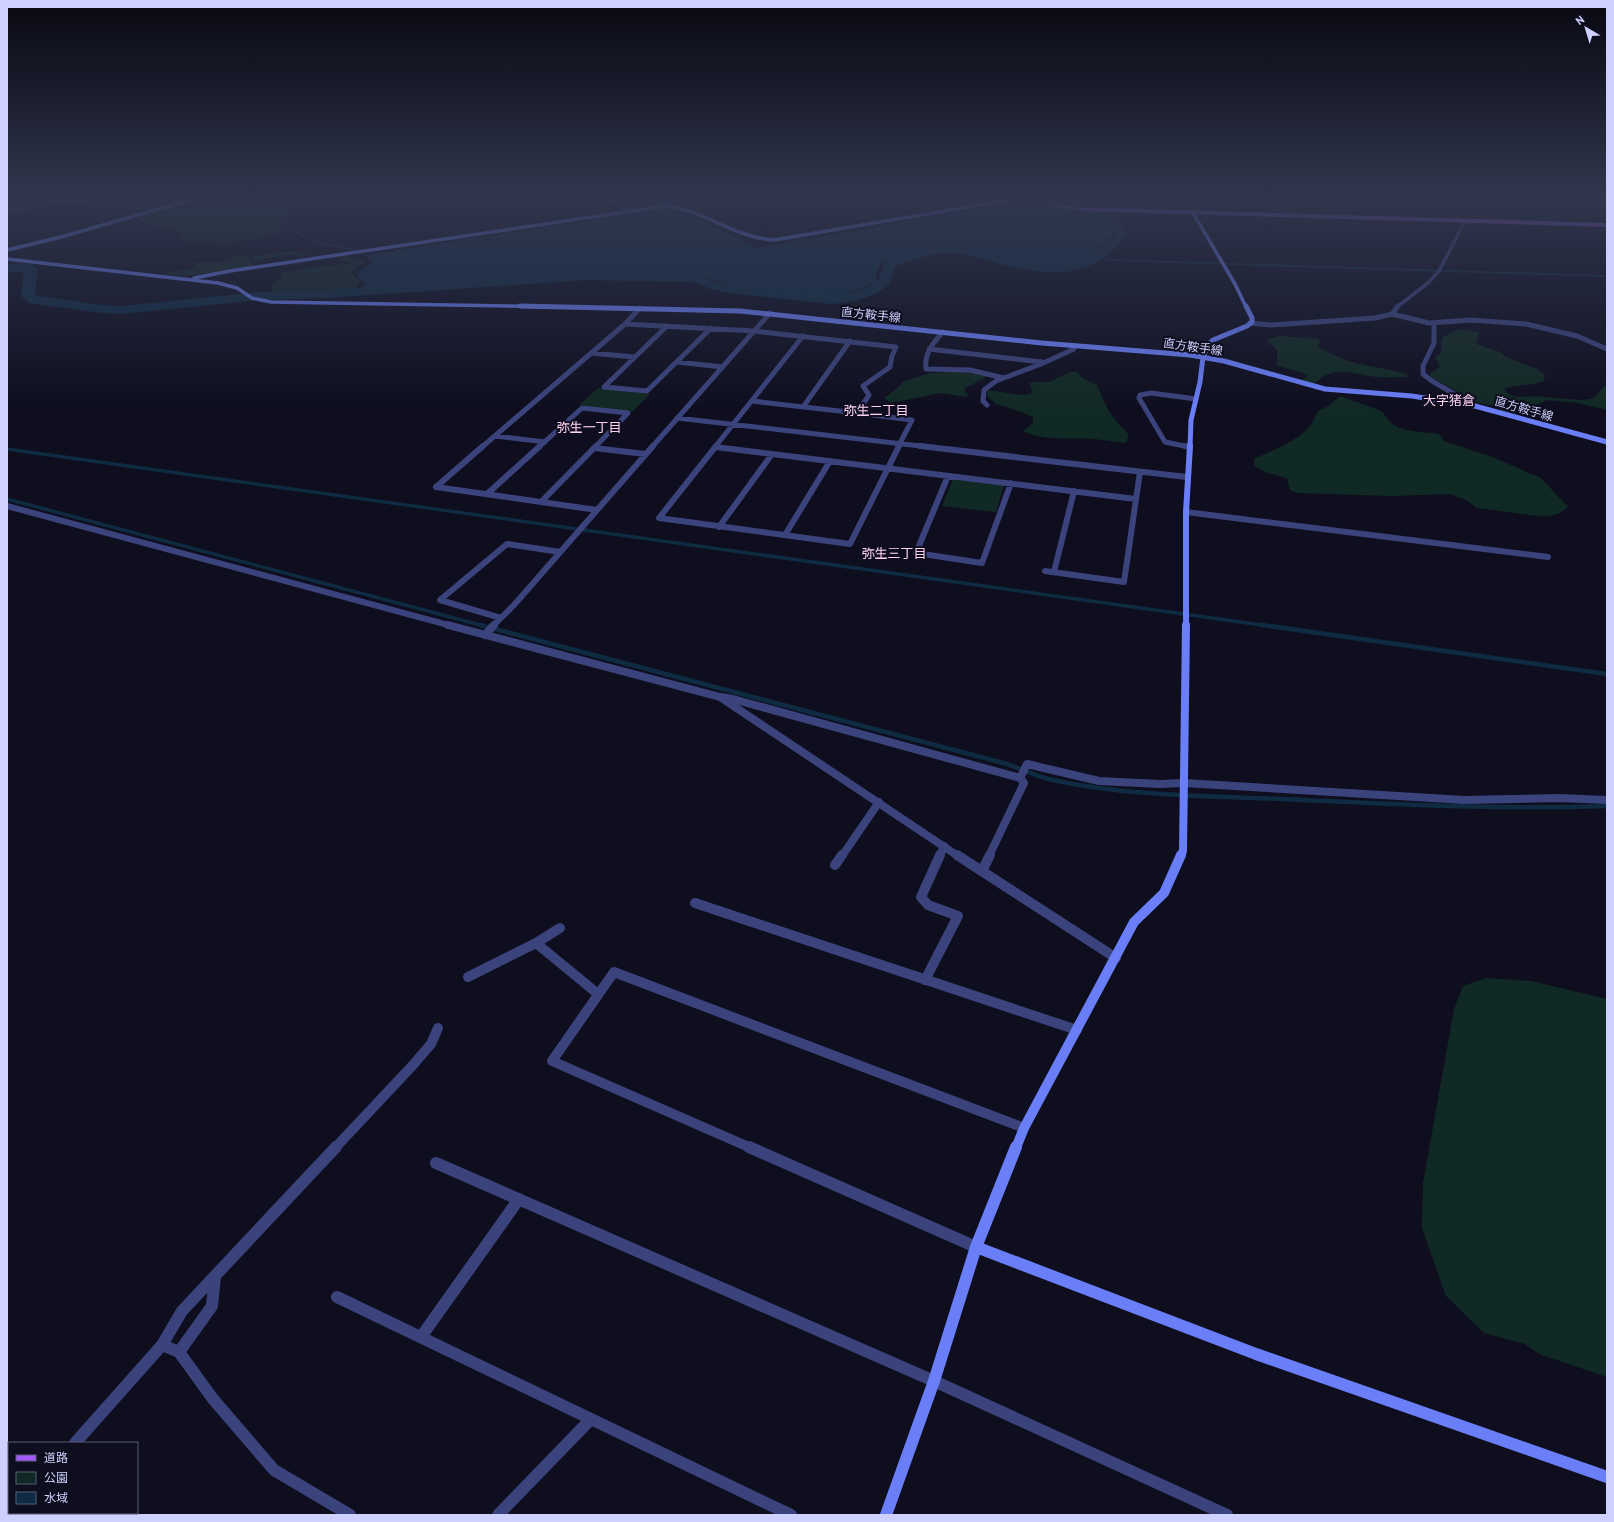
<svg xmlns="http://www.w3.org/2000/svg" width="1614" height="1522" font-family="'PT Sans','Noto Sans JP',sans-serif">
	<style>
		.green { fill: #112924 }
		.water { fill: #0e2b42 }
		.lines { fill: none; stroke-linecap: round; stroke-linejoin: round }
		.stream-far2 { stroke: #0e2b42; stroke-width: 2 }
		.stream-far1 { stroke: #0e2b42; stroke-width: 3.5 }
		.stream { stroke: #0e2b42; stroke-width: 4.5 }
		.river { fill: #0e2b42; fill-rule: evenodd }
		.street-far5 { stroke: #3b437c; stroke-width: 3.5 }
		.street-far4 { stroke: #3b437c; stroke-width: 5 }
		.street-far3 { stroke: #3b437c; stroke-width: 6 }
		.street-far2 { stroke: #3b437c; stroke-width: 8 }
		.street-far1 { stroke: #3b437c; stroke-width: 10 }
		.street { stroke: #3b437c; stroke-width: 12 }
		.secondary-far5 { stroke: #6a7ef8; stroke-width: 3.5 }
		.secondary-far4 { stroke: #6a7ef8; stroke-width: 5 }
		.secondary-far3 { stroke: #6a7ef8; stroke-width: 6 }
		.secondary-far2 { stroke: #6a7ef8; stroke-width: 8 }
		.secondary-far1 { stroke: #6a7ef8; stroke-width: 10 }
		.secondary { stroke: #6a7ef8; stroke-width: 12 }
		.primary { fill: #a25bf7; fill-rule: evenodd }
		.labels { text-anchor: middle; stroke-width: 4; stroke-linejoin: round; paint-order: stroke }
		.far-street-label { font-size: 12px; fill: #ced1fd; stroke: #0e0e1f }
		.far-quarter-label { font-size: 13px; fill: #fdd0f4; stroke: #0e0e1f }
		.far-neighbourhood-label { font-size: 13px; fill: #fdd0f4; stroke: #0e0e1f }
	</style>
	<rect width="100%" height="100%" fill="#0e0e1f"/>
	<path class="green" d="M179 205H277L295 210 294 213 277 224 283 231 258 238 221 244C210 239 195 243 183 240L181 232C168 227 155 225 141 221L140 219 143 216Z
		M290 251 312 255 301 257 293 255 281 256 254 261 251 257Z
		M348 256 368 262 355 268 351 274 361 282 356 289 272 291 271 284 282 278 280 273 324 266 351 264 337 258Z
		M231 257H249L254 266 185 276 165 274 174 271 197 268 192 263 231 261Z
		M1459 329 1479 332 1476 344 1500 352 1506 357 1537 369 1545 375 1544 381C1531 386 1517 384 1504 389L1510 395 1517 397 1537 396 1578 400 1590 399 1597 395 1604 386H1607V410L1578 403 1547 400 1539 404 1532 405 1502 402 1516 415 1502 411 1497 406 1478 403 1431 377 1430 374 1440 366 1435 358 1442 352 1441 343 1443 337Z
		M1279 336 1318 339 1320 342 1318 347C1329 352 1340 359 1352 362 1370 367 1389 368 1406 374L1408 377C1397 377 1386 378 1376 377 1350 374 1335 364 1314 384L1301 382 1308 375 1277 365V350L1266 340Z
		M974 371 985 376V378L965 388V392L969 394 966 397 941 393 891 403 884 398 895 390 903 382 930 373Z
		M1070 372H1077L1082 378 1097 385C1105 405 1112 420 1129 434L1126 443C1115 442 1105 440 1094 439 1074 438 1040 441 1023 431L1033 423V417L1016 410 996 404 987 396 988 390 1022 395 1030 394 1033 392 1029 383 1034 382H1049Z
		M598 388 650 394 632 412 579 405Z
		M1340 396 1379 410C1385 413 1385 417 1389 421 1399 432 1425 432 1439 434L1444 441 1492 457 1541 478 1568 507C1559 515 1550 517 1538 516L1477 508 1466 500 1450 494 1390 496 1297 493 1290 490 1287 478 1268 473 1254 466V459C1271 451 1300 440 1311 425 1314 421 1315 415 1318 411L1330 405Z
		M953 479 1004 485 996 512 942 506Z
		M1486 978 1531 981 1607 999V1377L1539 1354 1525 1344 1484 1333 1446 1296 1422 1228 1423 1183 1454 1009 1463 986Z"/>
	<path class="water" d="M606 196H659L673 203 630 210Z
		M1051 196H1114L1075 206 1046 198Z
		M1274 196H1607V203L1576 202Z
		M1035 199 1065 209 1082 212 1088 218 1111 228 1113 231V235C1104 243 1095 255 1086 260 1067 270 1028 264 1008 259 990 255 973 248 954 247 932 245 908 255 886 260 877 266 877 271 876 281 861 290 845 296 827 297L734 287 712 279 686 274 593 273 410 284 362 288 365 283 357 276 359 272 373 262 366 255 662 209 682 211 758 248Z"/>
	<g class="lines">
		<path class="stream-far2" d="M127 196 157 205H168
			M181 205H258
			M262 205 282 207
			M285 208 295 211 283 219V223L289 229
			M291 230 316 242 360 251
			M1096 257 1110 260 1607 276"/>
		<path class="stream-far1" d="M7 449 1269 626
			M7 499 484 626"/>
		<path class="stream" d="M480 625 1007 764C1022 769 1037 777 1053 780 1126 796 1207 796 1282 799 1391 804 1499 810 1607 806
			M1262 625 1607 674"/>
		<path class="river" d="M1118 196H1138L1137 198 1096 208C1104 220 1118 218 1128 233 1094 282 1047 276 996 263 981 259 967 253 951 253 931 253 913 259 895 266L890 284 875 294 855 301 832 304 737 294 711 289 693 282 586 280 325 298 259 300 122 314 102 313 29 303 21 296 24 272H7V264C17 264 31 261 37 270L35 295 38 296 102 305 122 306 259 292 325 290 586 272 695 274 719 283 737 286 832 296 852 293 865 288 876 281 879 279 885 261C906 253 929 245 952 246 968 246 982 252 997 256 1020 262 1061 270 1084 260 1097 255 1108 244 1116 233 1107 221 1094 224 1084 208L1087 204Z
			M1176 196H1302L1385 200H1562L1607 203V209L1562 206H1385L1288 202 1220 203 1181 199Z"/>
		<path class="street-far5" d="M600 196 628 211
			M664 196 679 204 678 206
			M7 209H19L63 201 141 208 168 207
			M1397 307 1428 283 1439 271 1465 221"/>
		<path class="street-far4" d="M1392 314 1429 323 1471 320 1526 324 1577 336 1607 349
			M1250 323 1271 325 1375 318 1392 314 1398 306
			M1434 323V343L1423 366V374L1432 381 1475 406
			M625 324 754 331 896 347 892 356 890 367 863 386 869 395 857 413 912 420 898 447
			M667 326 604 387 647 391 711 328
			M943 332C933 343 924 353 926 369L970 370 1004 378
			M929 349 1042 362
			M591 353 634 357
			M677 362 723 367
			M752 401 857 413
			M987 405 983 401 984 390 996 381 1041 364 1074 349V346
			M803 407 850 341
			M677 418 929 447
			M495 436 545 442
			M482 447 625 324 640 308
			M539 447 582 408 628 413 595 447
			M652 447 770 313
			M715 447 803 336
			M1189 447 1165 442 1139 398 1140 395 1151 393 1196 399"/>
		<path class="street-far3" d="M483 446 436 487 597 510
			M920 446 1187 477
			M1185 446 1189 447
			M715 447 1136 499
			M594 448 645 454
			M948 476 916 553 982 563 1011 483
			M487 494 540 446
			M541 502 596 446
			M7 506 452 626
			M1186 512 1548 557
			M659 518 850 544 899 446
			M659 518 716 446
			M719 527 772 454
			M785 535 830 461
			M1045 571 1124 582 1140 472
			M1054 572 1074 491
			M501 618 440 600 507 544 560 552
			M493 626 514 605 653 446"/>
		<path class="street-far2" d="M448 625 720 697 958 856
			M485 635 494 625
			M721 697 733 699 1020 778 1024 783 989 856
			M1020 778 1027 764 1099 781 1160 784 1184 783 1464 800 1559 798 1607 800
			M842 856 879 802
			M940 856 944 846"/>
		<path class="street-far1" d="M957 855 1116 958
			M835 865 842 855
			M982 871 990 855
			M695 903 1077 1030
			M536 943 598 994
			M468 977 536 943 560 928
			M925 980 958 916 928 905 921 897 940 855
			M335 1148 413 1065 431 1044 438 1028
			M751 1148 552 1061 614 972 1024 1128"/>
		<path class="street" d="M749 1147 976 1247
			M436 1163 934 1381 1227 1515
			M337 1297 791 1515
			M421 1337 519 1199
			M162 1345 179 1352 213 1399 274 1470 350 1515
			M179 1352 212 1306 215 1277
			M75 1443 162 1345 182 1311 336 1147
			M10 1515 12 1513
			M498 1515 591 1419"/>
		<path class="secondary-far5" d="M1193 213 1235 284 1246 307
			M7 250 61 237 204 196
			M7 259 218 283 237 288 252 298 271 302 568 307
			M194 278 230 271 666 206C707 211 732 237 774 240L1033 196"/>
		<path class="secondary-far4" d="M520 306 740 311 1042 343 1190 355 1224 361 1325 389 1412 396 1475 406 1607 442
			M1190 447 1191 420 1200 382 1203 357 1208 345 1213 340 1247 326 1252 322V318L1246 306"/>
		<path class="secondary-far3" d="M1186 626V512L1190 446"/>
		<path class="secondary-far2" d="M1181 856 1183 851 1186 625"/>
		<path class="secondary-far1" d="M1016 1148 1024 1128 1134 922 1164 893 1181 855"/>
		<path class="secondary" d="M976 1247 1256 1354 1607 1477
			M886 1515 934 1381 976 1247 1016 1147"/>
		<path class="primary" d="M1030 196H1038L1062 205 1079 207 1607 223V227L1079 211 1059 207Z"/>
	</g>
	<linearGradient id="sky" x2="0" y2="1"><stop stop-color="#080811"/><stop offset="0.48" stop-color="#30364d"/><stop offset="1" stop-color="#30364d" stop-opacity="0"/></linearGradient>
	<rect width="1614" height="409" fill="url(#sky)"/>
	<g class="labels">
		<g class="far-street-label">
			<text transform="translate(871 315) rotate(6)" y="4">直方鞍手線</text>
			<text transform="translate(1193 347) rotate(8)" y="4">直方鞍手線</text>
			<text transform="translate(1524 409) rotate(16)" y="4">直方鞍手線</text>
		</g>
		<g class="far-quarter-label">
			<text x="1449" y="405">大字猪倉</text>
		</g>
		<g class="far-neighbourhood-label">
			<text x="876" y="415">弥生二丁目</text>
			<text x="589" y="432">弥生一丁目</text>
			<text x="894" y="558">弥生三丁目</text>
		</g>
	</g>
	<rect width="1614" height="1522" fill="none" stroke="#ced1fd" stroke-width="16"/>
	<rect x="8" y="1442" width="130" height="72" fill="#0e0e1f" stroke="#5b5c78"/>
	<rect x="16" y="1455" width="20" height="6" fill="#a25bf7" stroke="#5b5c78"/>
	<text x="44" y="1462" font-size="12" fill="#ced1fd">道路</text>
	<rect x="16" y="1472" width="20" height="12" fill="#112924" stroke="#5b5c78"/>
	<text x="44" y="1482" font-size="12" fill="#ced1fd">公園</text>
	<rect x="16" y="1492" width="20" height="12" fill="#0e2b42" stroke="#5b5c78"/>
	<text x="44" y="1502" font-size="12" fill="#ced1fd">水域</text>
	<g transform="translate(1586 28) rotate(322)" stroke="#0e0e1f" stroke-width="3" paint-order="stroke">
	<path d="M0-3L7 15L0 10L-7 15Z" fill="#ced1fd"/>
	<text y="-6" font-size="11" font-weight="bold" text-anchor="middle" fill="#ced1fd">N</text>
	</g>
</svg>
